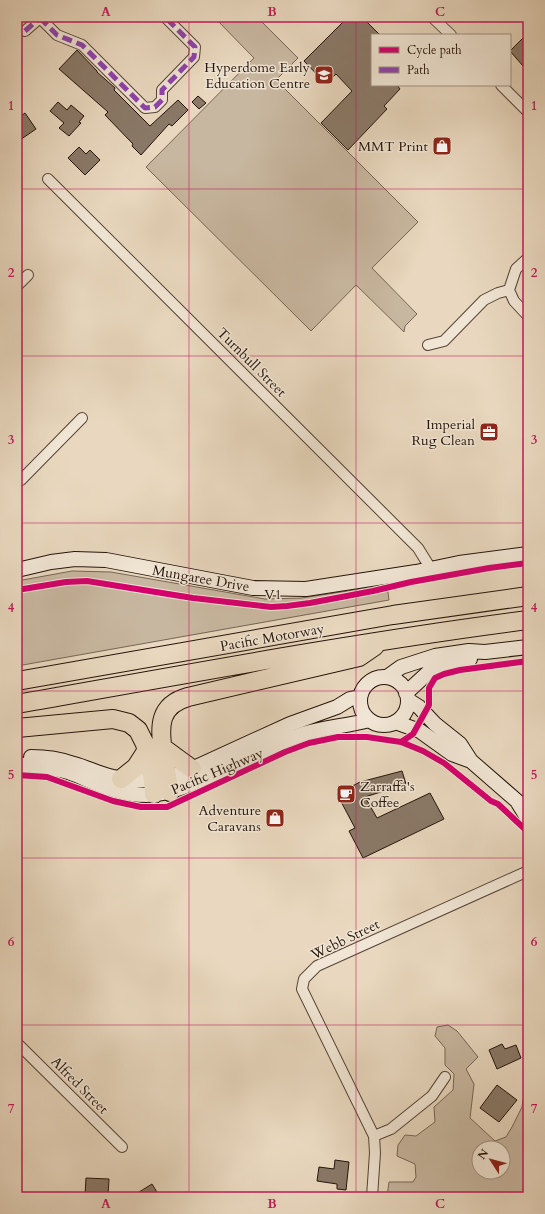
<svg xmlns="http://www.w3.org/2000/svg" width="545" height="1214" font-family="Cardo,serif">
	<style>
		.green { fill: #c8b7a0; stroke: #766554; fill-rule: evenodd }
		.building { fill: #8a7968; stroke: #241309 }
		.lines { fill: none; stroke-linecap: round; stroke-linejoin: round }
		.street-casing { stroke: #554436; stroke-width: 12 }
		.secondary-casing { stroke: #241309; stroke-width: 16 }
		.highway-casing { stroke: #241309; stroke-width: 20 }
		.street { stroke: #f1e6d5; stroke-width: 10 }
		.secondary { stroke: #f1e6d5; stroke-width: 14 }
		.highway { stroke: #e9d8bf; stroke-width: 18 }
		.quiet { stroke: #8e44ad; stroke-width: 5; stroke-dasharray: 10 5; stroke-linecap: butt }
		.cycleway-casing { stroke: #f1e6d5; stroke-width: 8 }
		.cycleway { stroke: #d6006c; stroke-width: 6 }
		.grid { fill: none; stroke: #c2185b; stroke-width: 1; stroke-opacity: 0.55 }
		.labels { text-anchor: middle; stroke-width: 3; stroke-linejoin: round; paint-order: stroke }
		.poi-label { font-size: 14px; fill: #241309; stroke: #f1e6d5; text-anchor: end }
		.street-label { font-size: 14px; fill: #241309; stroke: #f1e6d5 }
		.neatline { fill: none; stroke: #c2185b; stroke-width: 1.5 }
		.grid-label { font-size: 13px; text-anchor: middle; font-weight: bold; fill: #c2185b }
	</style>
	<rect width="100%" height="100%" fill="#e9d8bf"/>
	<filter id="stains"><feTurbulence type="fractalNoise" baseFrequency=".005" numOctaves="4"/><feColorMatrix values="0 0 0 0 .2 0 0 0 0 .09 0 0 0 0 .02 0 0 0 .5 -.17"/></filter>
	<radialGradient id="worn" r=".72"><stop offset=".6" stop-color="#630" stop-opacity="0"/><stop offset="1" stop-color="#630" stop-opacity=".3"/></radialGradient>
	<path class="green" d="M214 17H257L298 58 276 80 418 222 372 268 417 314 405 326 404 332 356 285 311 331 146 167 254 58Z
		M72 571 111 572 265 599 301 598 387 585 389 600 17 666V581Z
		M448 1025 457 1031 478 1057 466 1069 474 1084 470 1118 495 1141 506 1137 512 1127 522 1107 526 1081 528 1080V1197H387L389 1182H413L416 1177 415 1164 397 1156 398 1145 405 1135 416 1136 435 1122 434 1107 453 1090 454 1074 445 1065V1048L435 1036 437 1027ZM479 1148H503V1172H479Z"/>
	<path class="building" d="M348 17H362L380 35H372V85H397L400 89 384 106 387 109 348 150 321 123 352 91 336 74 326 84 304 61Z
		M528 33V61L523 66 510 51Z
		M77 50 97 71V72L115 88 114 90 150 126 178 100 188 110 172 126 169 124 141 155 132 146 133 144 105 115 108 112 59 69Z
		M198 96 206 103 199 109 192 102Z
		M58 102 67 110 71 105 84 116 79 122 81 123 69 136 59 128 64 123 50 111Z
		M25 113 36 129 17 142V119Z
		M79 147 86 154 90 150 100 160 85 175 68 158Z
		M402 771 406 784 365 797 377 818 430 793 444 819 363 858 349 831 355 828 337 794 360 782Z
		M502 1044 505 1049 516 1045 521 1058 497 1069 489 1050Z
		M497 1085 517 1100 499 1122 480 1108Z
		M335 1160 349 1162 346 1190 337 1189V1184L317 1181 319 1167 334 1169Z
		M86 1178 109 1179 108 1196 85 1194Z
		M152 1184 160 1197H131Z"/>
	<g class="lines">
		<g class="street-casing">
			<path id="street" d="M432 17 451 35
				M40 18 57 35 82 45 145 108 155 107 162 100V90L194 57 195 47 165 17
				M25 31 41 17
				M501 85 528 112
				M48 179 418 548 431 569
				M528 258 516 269 509 290 514 301 528 316
				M17 286 28 275
				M428 345 444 341 484 300 498 293 509 290
				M17 482 21 480 82 418
				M17 1043 122 1147
				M374 1136 391 1129 432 1096 445 1077
				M372 1197 375 1153 374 1136 302 989 304 979 317 966 528 871"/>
		</g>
		<g class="secondary-casing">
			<path id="secondary" d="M17 570 51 562 75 559 106 560 253 588 306 589 416 572 459 563 528 554
				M387 677 401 667 435 656 469 651 485 652 528 647
				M360 701a24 24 0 1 1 48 0a24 24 0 1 1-48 0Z
				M406 693 431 670 440 666 470 659
				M408 700 419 707 435 724 460 744 471 761 517 801 528 819
				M395 722 420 731 452 754 471 761
				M31 757C46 757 60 759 74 764 86 767 97 773 109 776 134 783 159 781 183 773L290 724 337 707 350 699 360 697
				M17 764C34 767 51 767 68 772 95 782 116 795 146 795 172 794 194 783 218 772 243 760 269 747 295 737 320 727 344 727 369 720"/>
		</g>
		<g class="highway-casing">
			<path id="highway" d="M17 681 393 615 528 596
				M17 704C187 674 357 642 528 620
				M17 728 113 719 129 723 138 730 145 744 153 780 154 794
				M162 747 192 769
				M121 779 136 767 147 750
				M170 792C167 778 165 765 163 752 159 726 159 705 188 697L359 657 375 646"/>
		</g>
		<use href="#street" class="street"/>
		<use href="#secondary" class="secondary"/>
		<use href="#highway" class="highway"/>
		<path class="quiet" d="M40 18 57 35 82 45 145 108 155 107 162 100V90L194 57 195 47 165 17
			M25 31 41 17"/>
		<g class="cycleway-casing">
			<path id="cycleway" d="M17 590 66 582 87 581 193 598 271 607 287 606 310 603 373 591 411 582 489 568 528 563
				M401 742 423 751 444 763 491 801 498 804 528 832
				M17 775 47 777 113 801 141 807H167L285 752 309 743 338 737H367L401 742 413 734 429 705V688L435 678 444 674 460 670 528 661"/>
		</g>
		<use href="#cycleway" class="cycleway"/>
	</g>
	<path class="grid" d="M189 17V1197M356 17V1197M17 189H528M17 356H528M17 523H528M17 691H528M17 858H528M17 1025H528"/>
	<defs>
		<g id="school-square" transform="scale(1)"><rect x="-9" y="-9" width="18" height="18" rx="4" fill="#8f2418" stroke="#f1e6d5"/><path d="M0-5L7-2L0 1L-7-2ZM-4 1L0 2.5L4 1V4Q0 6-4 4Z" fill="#fff"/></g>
		<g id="shop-square" transform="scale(1)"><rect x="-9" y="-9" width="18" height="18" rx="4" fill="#8f2418" stroke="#f1e6d5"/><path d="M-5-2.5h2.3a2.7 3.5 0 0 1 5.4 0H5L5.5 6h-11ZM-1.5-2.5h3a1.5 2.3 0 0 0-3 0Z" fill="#fff"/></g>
		<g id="office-square" transform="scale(1)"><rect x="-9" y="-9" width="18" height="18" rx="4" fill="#8f2418" stroke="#f1e6d5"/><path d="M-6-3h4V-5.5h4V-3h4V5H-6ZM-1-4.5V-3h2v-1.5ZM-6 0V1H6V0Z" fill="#fff"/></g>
		<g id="cafe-square" transform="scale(1)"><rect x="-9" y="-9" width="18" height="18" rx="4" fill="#8f2418" stroke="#f1e6d5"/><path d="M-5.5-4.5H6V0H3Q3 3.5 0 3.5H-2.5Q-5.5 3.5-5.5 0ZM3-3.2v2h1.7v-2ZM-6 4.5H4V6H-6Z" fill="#fff"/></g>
	</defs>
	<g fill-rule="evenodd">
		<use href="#school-square" x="324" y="75"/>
		<use href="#shop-square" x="442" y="146"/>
		<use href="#office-square" x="489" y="432"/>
		<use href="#cafe-square" x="346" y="794"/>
		<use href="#shop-square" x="275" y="818"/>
	</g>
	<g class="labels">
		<g class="poi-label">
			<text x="310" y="72">Hyperdome Early<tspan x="310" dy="16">Education Centre</tspan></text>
			<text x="428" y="151">MMT Print</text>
			<text x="475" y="429">Imperial<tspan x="475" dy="16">Rug Clean</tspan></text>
			<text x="360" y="791" text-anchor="start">Zarraffa's<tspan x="360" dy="16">Coffee</tspan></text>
			<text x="261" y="815">Adventure<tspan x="261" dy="16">Caravans</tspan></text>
		</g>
		<g class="street-label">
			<text transform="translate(252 362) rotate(45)" y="5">Turnbull Street</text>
			<text transform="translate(201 578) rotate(10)" y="5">Mungaree Drive</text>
			<text x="273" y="599">V1</text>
			<text transform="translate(272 637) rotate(-10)" y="5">Pacific Motorway</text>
			<text transform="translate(217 771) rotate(-23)" y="5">Pacific Highway</text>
			<text transform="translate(345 939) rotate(-26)" y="5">Webb Street</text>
			<text transform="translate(80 1085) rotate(45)" y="5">Alfred Street</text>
		</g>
	</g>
	<rect width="545" height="1214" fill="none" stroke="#e9d8bf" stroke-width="44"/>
	<rect x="371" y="34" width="140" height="52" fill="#f1e6d5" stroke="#9f9283"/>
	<rect x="379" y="47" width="20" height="6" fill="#d6006c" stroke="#9f9283"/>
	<text x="407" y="54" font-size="12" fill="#241309">Cycle path</text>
	<rect x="379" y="67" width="20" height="6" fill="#8e44ad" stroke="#9f9283"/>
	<text x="407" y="74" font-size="12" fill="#241309">Path</text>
	<g transform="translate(491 1160) rotate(306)"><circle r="19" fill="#f1e6d5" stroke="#9f9283"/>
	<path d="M0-3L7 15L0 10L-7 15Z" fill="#8f2418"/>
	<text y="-6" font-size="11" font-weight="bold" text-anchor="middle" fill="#241309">N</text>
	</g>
	<rect x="22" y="22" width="501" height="1170" class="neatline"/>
	<g class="grid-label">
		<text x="106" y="16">A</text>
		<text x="272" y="16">B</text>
		<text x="440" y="16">C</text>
		<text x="11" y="110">1</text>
		<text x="534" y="110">1</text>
		<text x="11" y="277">2</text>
		<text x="534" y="277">2</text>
		<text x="11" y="444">3</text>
		<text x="534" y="444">3</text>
		<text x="11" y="612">4</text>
		<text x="534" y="612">4</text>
		<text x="11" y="779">5</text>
		<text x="534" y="779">5</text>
		<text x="11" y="946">6</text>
		<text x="534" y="946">6</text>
		<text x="11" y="1113">7</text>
		<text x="534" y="1113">7</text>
		<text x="106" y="1208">A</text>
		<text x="272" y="1208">B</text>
		<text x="440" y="1208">C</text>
	</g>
	<rect width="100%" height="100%" filter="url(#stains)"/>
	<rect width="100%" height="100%" fill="url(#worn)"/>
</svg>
